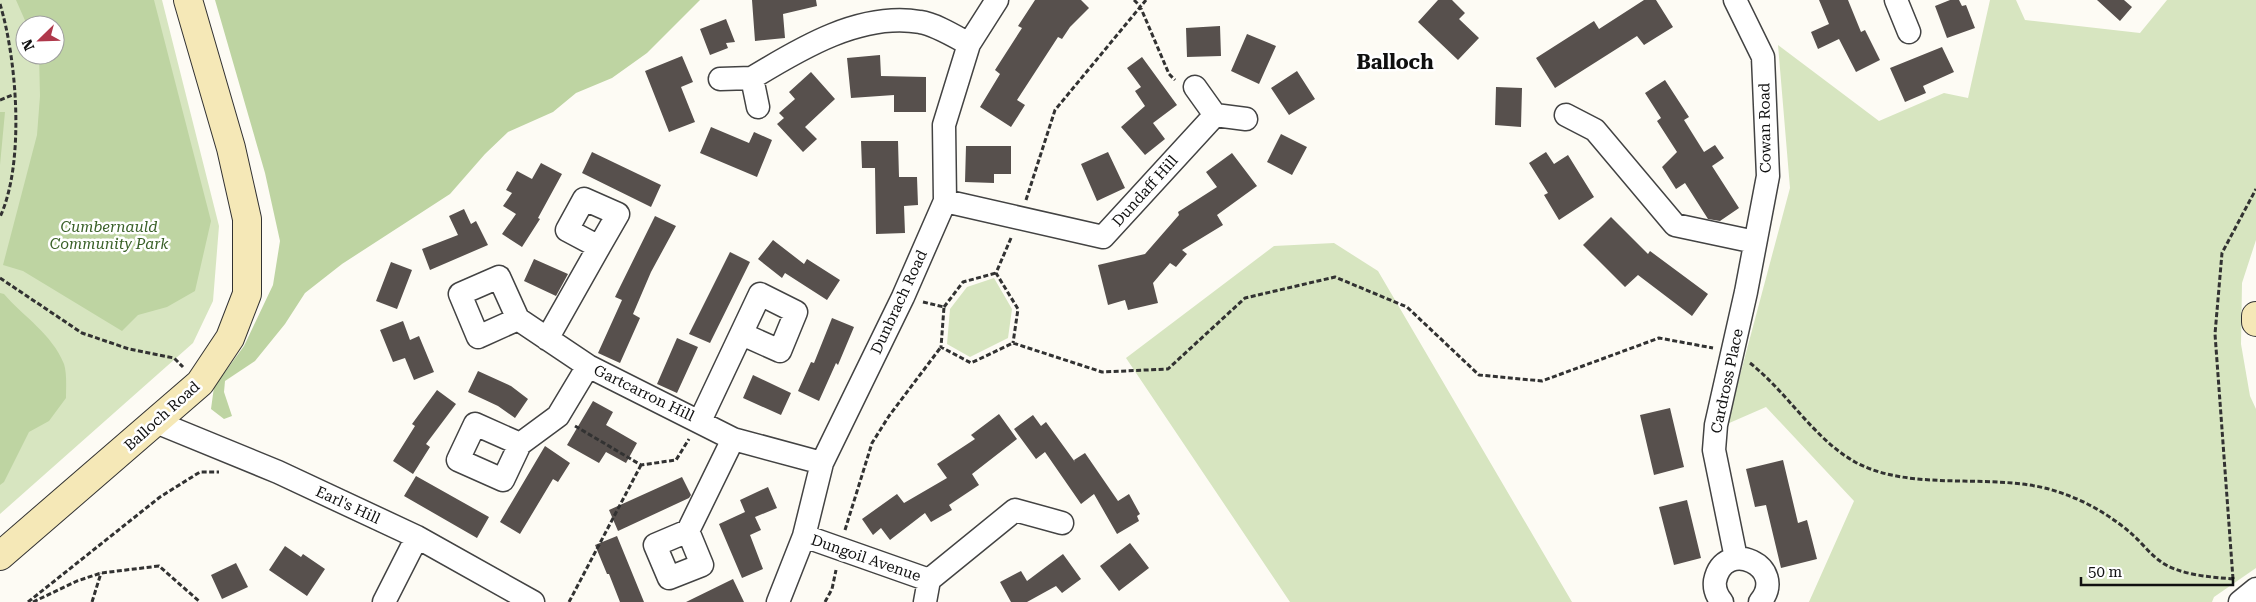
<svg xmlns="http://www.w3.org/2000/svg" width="2256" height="602" font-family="'Roboto Serif',serif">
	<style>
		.green { fill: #d7e5c0; fill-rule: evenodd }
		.forest { fill: #bed4a2 }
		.building { fill: #57504d }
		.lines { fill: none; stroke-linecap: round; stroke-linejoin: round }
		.street-casing { stroke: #434343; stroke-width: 25 }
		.secondary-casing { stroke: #323232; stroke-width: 30 }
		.path { stroke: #323232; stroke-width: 3; stroke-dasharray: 5 2.5; stroke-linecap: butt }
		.street { stroke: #fff; stroke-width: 22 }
		.secondary { stroke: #f5e8b7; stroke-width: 28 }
		.labels { text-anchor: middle; stroke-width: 5; stroke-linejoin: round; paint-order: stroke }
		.street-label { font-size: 15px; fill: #101010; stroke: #fff }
		.park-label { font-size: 15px; font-style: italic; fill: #396027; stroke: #fff }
		.district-label { font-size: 20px; font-weight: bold; fill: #101010; stroke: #fff }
	</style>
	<rect width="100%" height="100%" fill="#fdfbf4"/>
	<path class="green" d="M0 0H162L219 226 213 301 193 343 0 514ZM25 25H55V55H25Z
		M1990 0H2016L2025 20 2140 33 2167 0H2256V240L2242 283 2241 344 2250 396 2256 409V568L2214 597 2212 602H1809L1854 501 1766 407 1727 424 1790 188 1778 45 1879 121 1944 93 1968 98Z
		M1334 243 1378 271 1572 602H1290L1126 358 1274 246Z
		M994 278 1012 309 1008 338 970 357 947 344 950 309 967 287Z"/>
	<path class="forest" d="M16 0H154L211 221 195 291 167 307 138 315 122 331 23 271 3 265 37 135 40 96 39 55H55V25H27Z
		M215 0H700L647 53 612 78 576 93 553 112 508 132 485 154 450 194 342 264 305 293 285 324 255 361 225 381 224 392 232 416 224 419 211 409 214 387 244 346 273 285 280 241 265 173Z
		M0 112H5L0 165Z
		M0 293 4 294C24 317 52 334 64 364 67 373 66 388 66 398L49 421 29 432 4 482 0 485Z"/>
	<path class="building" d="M752 0H816L817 6 783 14 785 38 755 41Z
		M1035 0H1081L1089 8 1070 27 1062 39 1058 37 1017 100 1025 105 1011 127 980 107 1000 74 995 70 1022 28 1018 26Z
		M1438 0H1452L1465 13 1459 19 1479 38 1458 60 1418 22Z
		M1644 0H1656L1673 27 1644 45 1637 36 1555 88 1536 58 1594 21 1599 29Z
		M1819 0H1848L1861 32 1865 30 1880 60 1856 72 1839 39 1818 49 1811 32 1829 24Z
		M1950 0H1959L1962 6 1966 5 1975 28 1947 38 1935 6Z
		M2097 0H2124L2132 7 2120 21Z
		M726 19 735 42 726 43 728 48 710 55 700 29Z
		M1220 26 1221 56 1187 57 1186 28Z
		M1247 34 1276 46 1259 84 1231 71Z
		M1942 47 1954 72 1923 86 1926 93 1905 102 1890 68Z
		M880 55 881 76 926 77V112H894V95L851 98 847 58Z
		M682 56 693 82 681 87 695 122 669 132 645 71Z
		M1142 57 1177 105 1153 123 1165 139 1145 155 1121 127 1145 106 1135 91 1141 87 1127 68Z
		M1297 71 1315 99 1289 115 1271 88Z
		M811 72 835 99 805 127 817 139 803 152 777 124 784 118 779 113 795 99 789 92Z
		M1665 80 1689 117 1684 120 1704 152 1715 145 1724 158 1712 166 1739 208 1720 221 1708 219 1685 183 1676 189 1662 167 1677 152 1657 121 1661 118 1645 93Z
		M1496 87 1522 88 1521 127 1495 125Z
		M711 127 749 143 754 132 772 140 757 177 700 153Z
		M1281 134 1307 147 1292 175 1267 162Z
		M861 141H898L899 177H917L918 205 904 206 905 233 876 234 875 168H862Z
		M966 146H1011V174H994V183L965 182Z
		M592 152 661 185 651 207 582 173Z
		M1108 152 1125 188 1097 201 1081 164Z
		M1546 152 1554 164 1568 155 1594 197 1559 220 1544 195 1548 193 1529 163Z
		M1232 153 1257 186 1217 215 1223 225 1182 250 1187 254 1176 267 1170 263 1153 283 1158 303 1128 310 1125 300 1108 305 1098 265 1145 254 1179 215 1178 212 1217 187 1206 172Z
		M541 163 562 174 538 218 540 219 522 247 502 234 516 214 503 206 512 193 506 190 517 171 532 179Z
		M464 209 471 224 476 221 488 245 430 270 422 249 458 235 449 216Z
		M655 216 676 226 651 272 633 314 640 318 620 363 598 353 622 300 615 297Z
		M1611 217 1648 254 1650 251 1708 294 1692 316 1638 275 1625 287 1583 245Z
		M773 240 804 264 807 259 840 280 827 300 785 273 782 278 758 259Z
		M730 252 750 262 710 343 689 334Z
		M534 259 568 274 556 296 524 281Z
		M391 262 412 270 397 309 376 301Z
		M832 318 854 327 838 365 836 363 819 401 798 391 811 362 814 363Z
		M403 321 410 340 419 336 434 372 414 380 405 358 393 362 380 330Z
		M677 338 698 347 677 393 657 384Z
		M478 371 511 386 528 399 515 418 498 406 468 392Z
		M753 375 791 393 781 415 743 398Z
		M437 390 456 404 426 444 430 447 413 474 393 461 415 426 412 424Z
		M593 401 613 412 606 425 637 443 626 463 606 452 599 463 567 445Z
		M1670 408 1684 467 1654 475 1640 415Z
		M999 414 1017 439 972 474 979 485 949 505 952 510 931 522 925 513 890 540 881 528 873 535 862 519 897 494 904 503 947 478 937 464 975 439 971 435Z
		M1033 415 1041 426 1046 422 1075 462 1074 460 1085 453 1118 501 1129 494 1140 514 1137 516 1139 521 1117 534 1094 494 1081 504 1045 452 1036 459 1014 429Z
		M545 446 570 463 558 482 553 479 520 534 500 522Z
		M1783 460 1798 523 1807 520 1817 559 1781 568 1766 505 1755 507 1746 469Z
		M416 476 489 517 477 538 404 496Z
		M682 477 691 495 689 498 618 531 609 510Z
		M768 487 777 508 755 517 761 530 750 535 763 569 742 578 719 524 745 512 740 500Z
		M1687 500 1701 558 1674 565 1659 507Z
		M617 536 644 602H620L609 574H607L595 545Z
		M1130 543 1149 568 1119 591 1100 566Z
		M285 546 301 557 303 554 325 569 307 596 269 570Z
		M1063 554 1081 579 1062 593 1056 586 1027 602H1011L1000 582 1021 571 1027 581Z
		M236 563 248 587 222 599 211 575Z
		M733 579 744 602H686Z"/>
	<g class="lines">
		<g class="street-casing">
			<path id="street" d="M1735 0 1763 57 1768 176 1746 292 1716 425 1714 450 1736 558
				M1896 0 1909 32
				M752 78C801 48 861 12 920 22 935 24 956 37 969 44
				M720 79 752 78 758 107
				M1195 87 1215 115 1246 119
				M1566 115 1595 130 1675 225 1755 242
				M945 201 1103 237 1215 115
				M518 319 499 277 460 294 478 337 518 319 588 366 733 439 822 463
				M547 339 599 247 567 230 584 199 618 214 599 247
				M700 421 760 294 796 312 780 351 742 334
				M156 422 278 472 417 537 533 602
				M520 444 475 424 458 460 503 480 520 444 558 416 588 366
				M688 531 702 565 669 578 655 545 688 531 733 439
				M804 536 929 580 1015 510 1062 523
				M384 602 417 537
				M778 602 804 536 822 463 903 297 945 201 944 125 969 44 997 0
				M925 602 929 580
				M1722 602C1717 596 1714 589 1715 581 1724 536 1789 567 1760 602
				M2240 602 2256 589"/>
		</g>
		<g class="secondary-casing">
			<path id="secondary" d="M2256 316V322
				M0 556 200 383 230 338 247 294V219L231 148 188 0"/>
		</g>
		<path class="path" d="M1134 0 1140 6 1169 74 1175 80
			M0 4C17 60 25 163 0 217
			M0 100 15 94
			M1026 200 1055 110 1146 0
			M1011 238 996 273 1018 309 1013 343
			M0 278 82 333 129 349 174 358 183 367
			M923 302 944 307 941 347 971 363 1013 343 1102 372 1168 369 1245 298 1335 277 1407 307 1479 375 1542 381 1659 338 1713 348
			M944 307 963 282 996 273
			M1750 363C1788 393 1813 438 1855 462 1916 495 2001 469 2064 494 2088 502 2114 518 2133 535 2142 543 2150 554 2160 561 2178 575 2211 577 2233 579
			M575 426 641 465 676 460 689 439
			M845 530 872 443 889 416 941 347
			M2233 579 2215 334 2222 253 2256 189
			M28 602 160 497 200 472H219
			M33 602 77 581 101 573 159 566 200 602
			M92 602 101 573
			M569 602 641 465
			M825 602 832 589 836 570"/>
		<use href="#street" class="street"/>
		<use href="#secondary" class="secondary"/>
	</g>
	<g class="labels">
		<g class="street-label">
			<text transform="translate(1765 128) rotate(-91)" y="5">Cowan Road</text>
			<text transform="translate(1145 191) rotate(-48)" y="5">Dundaff Hill</text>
			<text transform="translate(899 302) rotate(-65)" y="5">Dunbrach Road</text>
			<text transform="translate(1727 381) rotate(-78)" y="5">Cardross Place</text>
			<text transform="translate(644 393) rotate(26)" y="5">Gartcarron Hill</text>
			<text transform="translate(162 416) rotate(-42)" y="5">Balloch Road</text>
			<text transform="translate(348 505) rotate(25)" y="5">Earl's Hill</text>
			<text transform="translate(866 558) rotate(19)" y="5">Dungoil Avenue</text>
		</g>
		<g class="park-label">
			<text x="109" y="232">Cumbernauld<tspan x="109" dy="17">Community Park</tspan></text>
		</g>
		<g class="district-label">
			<text x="1395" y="69">Balloch</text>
		</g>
	</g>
	<g transform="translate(40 40) rotate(247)"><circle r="24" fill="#ffffff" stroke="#9f9f9f"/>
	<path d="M0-4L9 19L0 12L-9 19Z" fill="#af384b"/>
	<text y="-8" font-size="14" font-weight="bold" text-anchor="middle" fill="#101010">N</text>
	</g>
	<path d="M2081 577v8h152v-8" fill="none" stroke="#101010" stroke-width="2.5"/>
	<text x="2088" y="577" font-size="15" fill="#101010" stroke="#ffffff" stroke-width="4" paint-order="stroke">50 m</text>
</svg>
